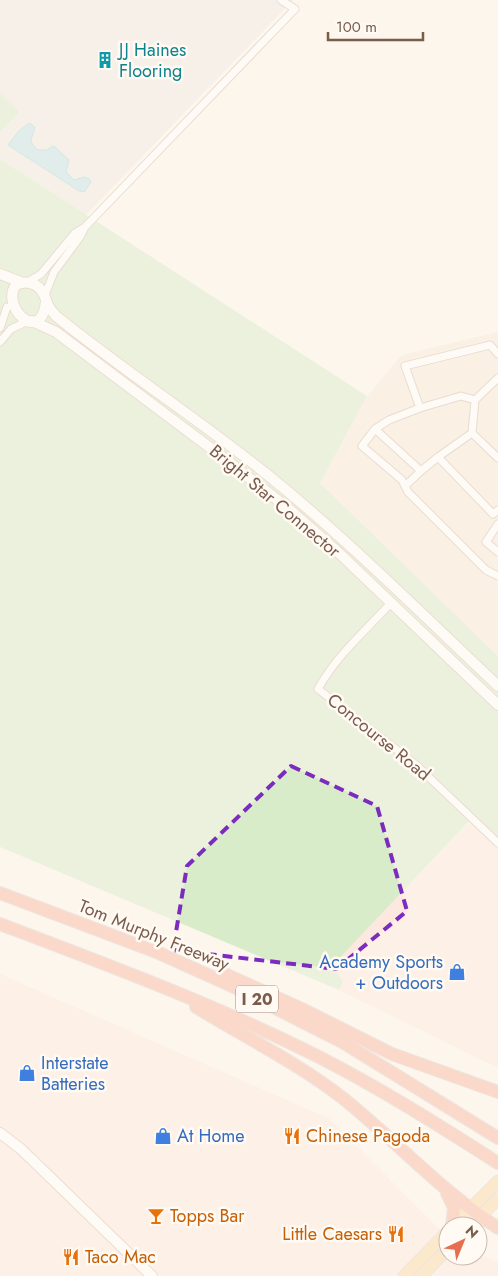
<svg xmlns="http://www.w3.org/2000/svg" width="498" height="1276" font-family="Jost,sans-serif">
	<style>
		.residential { fill: #f5e8da }
		.commercial { fill: #fde8e0 }
		.industrial { fill: #efe9e4 }
		.green { fill: #d8ecc9 }
		.water { fill: #bfe3e8; stroke: #a5d3da }
		.lines { fill: none; stroke-linecap: round; stroke-linejoin: round }
		.street-casing { stroke: #d1beb0; stroke-width: 9 }
		.secondary-casing { stroke: #d6c0b0; stroke-width: 12 }
		.primary-casing { stroke: #dad1cd; stroke-width: 13 }
		.highway-casing { stroke: #dad1cd; stroke-width: 14 }
		.street { stroke: #fff; stroke-width: 7 }
		.secondary { stroke: #fff; stroke-width: 10 }
		.primary { stroke: #fbd9a5; stroke-width: 11 }
		.highway { stroke: #f7b7a3; stroke-width: 12 }
		.marked { fill: none; stroke: #7b2cbf; stroke-width: 4; stroke-dasharray: 10 6; stroke-linejoin: round }
		.labels { text-anchor: middle; stroke-width: 5; stroke-linejoin: round; paint-order: stroke }
		.shield { fill: #fffaf3; stroke: #a28b7f; stroke-width: 1 }
		.shield-label { font-size: 16px; font-weight: bold; fill: #7a5c4d }
		.culture-label { font-size: 18px; fill: #0d838f; stroke: #fffaf3; text-anchor: start }
		.street-label { font-size: 18px; fill: #7a5c4d; stroke: #fffaf3 }
		.shop-label { font-size: 18px; fill: #366cbe; stroke: #fffaf3; text-anchor: start }
		.food-label { font-size: 18px; fill: #c56008; stroke: #fffaf3; text-anchor: start }
	</style>
	<rect width="100%" height="100%" fill="#fdf6ec"/>
	<path class="residential" d="M498 332V656L320 483 367 396 402 355Z"/>
	<path class="commercial" d="M473 818 498 843V1068L339 990 343 981 331 966Z
		M0 974 330 1119 448 1238V1256H478V1254L498 1262V1276H0Z"/>
	<path class="industrial" d="M0 0H293L86 215 0 159V132L20 112 0 93Z"/>
	<path class="green" d="M0 93 20 112 0 132Z
		M0 159 367 396 320 483 498 656V843L472 818 332 966 343 981 339 990 0 847Z"/>
	<path class="water" d="M29 123 35 127C32 140 27 140 38 150H46L54 146 69 160 66 172 74 180 84 177 89 179 91 182 84 192 79 191 8 145 19 131Z"/>
	<g class="lines">
		<g class="street-casing">
			<path id="street" d="M85 227 295 9 281 0
				M26 283 41 274 75 233 85 227 80 237 54 272 45 295
				M0 328 7 307
				M0 342 11 329 26 322
				M498 354 490 345 405 366 420 408 389 420 375 429 421 471 438 457 493 514 498 510
				M498 378 475 400 472 433 498 458
				M420 408 461 396 475 400
				M375 429 362 446 402 480 408 492 486 570 498 576
				M438 457 472 433
				M405 486 421 471
				M498 524 486 542 498 552
				M391 603C366 630 336 656 318 689L414 763 498 843"/>
		</g>
		<g class="secondary-casing">
			<path id="secondary" d="M0 274 23 283
				M46 302C40 347 0 305 16 285 25 280 38 283 43 293 46 297 46 303 49 307 51 311 54 313 56 316 125 372 200 420 269 476 349 541 423 615 498 686
				M32 321 56 332 229 462 290 510 340 554 498 705
				M0 1133 21 1149 152 1276"/>
		</g>
		<g class="primary-casing">
			<path id="primary" d="M453 1226 498 1181
				M470 1226 498 1199
				M404 1276 448 1231
				M421 1276 448 1249"/>
		</g>
		<g class="highway-casing">
			<path id="highway" d="M0 893 159 953 232 986 344 1043 498 1138
				M0 924C108 965 216 1005 319 1057 380 1088 440 1126 498 1163
				M225 974 302 1009 392 1054 498 1092
				M196 1007C245 1037 298 1063 344 1099 396 1141 441 1191 498 1228
				M447 1193 454 1208 452 1226"/>
		</g>
		<use href="#street" class="street"/>
		<use href="#secondary" class="secondary"/>
		<use href="#primary" class="primary"/>
		<use href="#highway" class="highway"/>
	</g>
	<path d="M0 0H498V1276H0ZM291 766 377 806 407 911 336 969 173 950 187 866Z" fill="#fdf6ec" fill-opacity=".55" fill-rule="evenodd"/>
	<path class="marked" d="M291 766 377 806 407 911 336 969 173 950 187 866Z"/>
	<defs>
		<g id="building-bare" transform="scale(1.35)"><path d="M-4-6H4V6H1V3H-1V6H-4ZM-2.5-4.3h1.7v1.8h-1.7ZM.8-4.3h1.7v1.8H.8ZM-2.5-1h1.7V.8h-1.7ZM.8-1h1.7V.8H.8Z" fill="#0f9aa8" stroke="#fffaf3" stroke-width="2.5" paint-order="stroke"/></g>
		<g id="shop-bare" transform="scale(1.35)"><path d="M-5-2.5h2.3a2.7 3.5 0 0 1 5.4 0H5L5.5 6h-11ZM-1.5-2.5h3a1.5 2.3 0 0 0-3 0Z" fill="#3f7fe0" stroke="#fffaf3" stroke-width="2.5" paint-order="stroke"/></g>
		<g id="restaurant-bare" transform="scale(1.35)"><path d="M-5-6h1v4h1v-4h1v4h1v-4h1v5L-1.5 .5V6h-2V.5L-5-1ZM5-6V6H3V1.5H1.5Q1.5-4 5-6Z" fill="#e8710a" stroke="#fffaf3" stroke-width="2.5" paint-order="stroke"/></g>
		<g id="bar-bare" transform="scale(1.35)"><path d="M-6-5H6L.8 .8V4.5H3.5V6h-7V4.5H-.8V.8Z" fill="#e8710a" stroke="#fffaf3" stroke-width="2.5" paint-order="stroke"/></g>
	</defs>
	<g fill-rule="evenodd">
		<use href="#building-bare" x="105" y="60"/>
		<use href="#shop-bare" x="457" y="972"/>
		<use href="#shop-bare" x="27" y="1073"/>
		<use href="#shop-bare" x="163" y="1136"/>
		<use href="#restaurant-bare" x="292" y="1136"/>
		<use href="#bar-bare" x="156" y="1216"/>
		<use href="#restaurant-bare" x="396" y="1234"/>
		<use href="#restaurant-bare" x="71" y="1257"/>
	</g>
	<g class="labels">
		<rect class="shield" x="236" y="985.5" width="42" height="27" rx="4"/>
		<g class="shield-label">
			<text x="257" y="1005">I 20</text>
		</g>
		<g class="culture-label">
			<text x="119" y="56">JJ Haines<tspan x="119" dy="21">Flooring</tspan></text>
		</g>
		<g class="street-label">
			<text transform="translate(275 501) rotate(40)" y="6">Bright Star Connector</text>
			<text transform="translate(379 737) rotate(39)" y="6">Concourse Road</text>
			<text transform="translate(154 935) rotate(22)" y="6">Tom Murphy Freeway</text>
		</g>
		<g class="shop-label">
			<text x="443" y="968" text-anchor="end">Academy Sports<tspan x="443" dy="21">+ Outdoors</tspan></text>
			<text x="41" y="1069">Interstate<tspan x="41" dy="21">Batteries</tspan></text>
			<text x="177" y="1142">At Home</text>
		</g>
		<g class="food-label">
			<text x="306" y="1142">Chinese Pagoda</text>
			<text x="170" y="1222">Topps Bar</text>
			<text x="382" y="1240" text-anchor="end">Little Caesars</text>
			<text x="85" y="1263">Taco Mac</text>
		</g>
	</g>
	<g transform="translate(463 1241) rotate(44)"><circle r="24" fill="#fffaf3" stroke="#cabbb1"/>
	<path d="M0-4L9 19L0 12L-9 19Z" fill="#e76f51"/>
	<text y="-8" font-size="14" font-weight="bold" text-anchor="middle" fill="#7a5c4d">N</text>
	</g>
	<path d="M328 32v8h95v-8" fill="none" stroke="#7a5c4d" stroke-width="2.5"/>
	<text x="336" y="32" font-size="15" fill="#7a5c4d" stroke="#fffaf3" stroke-width="4" paint-order="stroke">100 m</text>
</svg>
